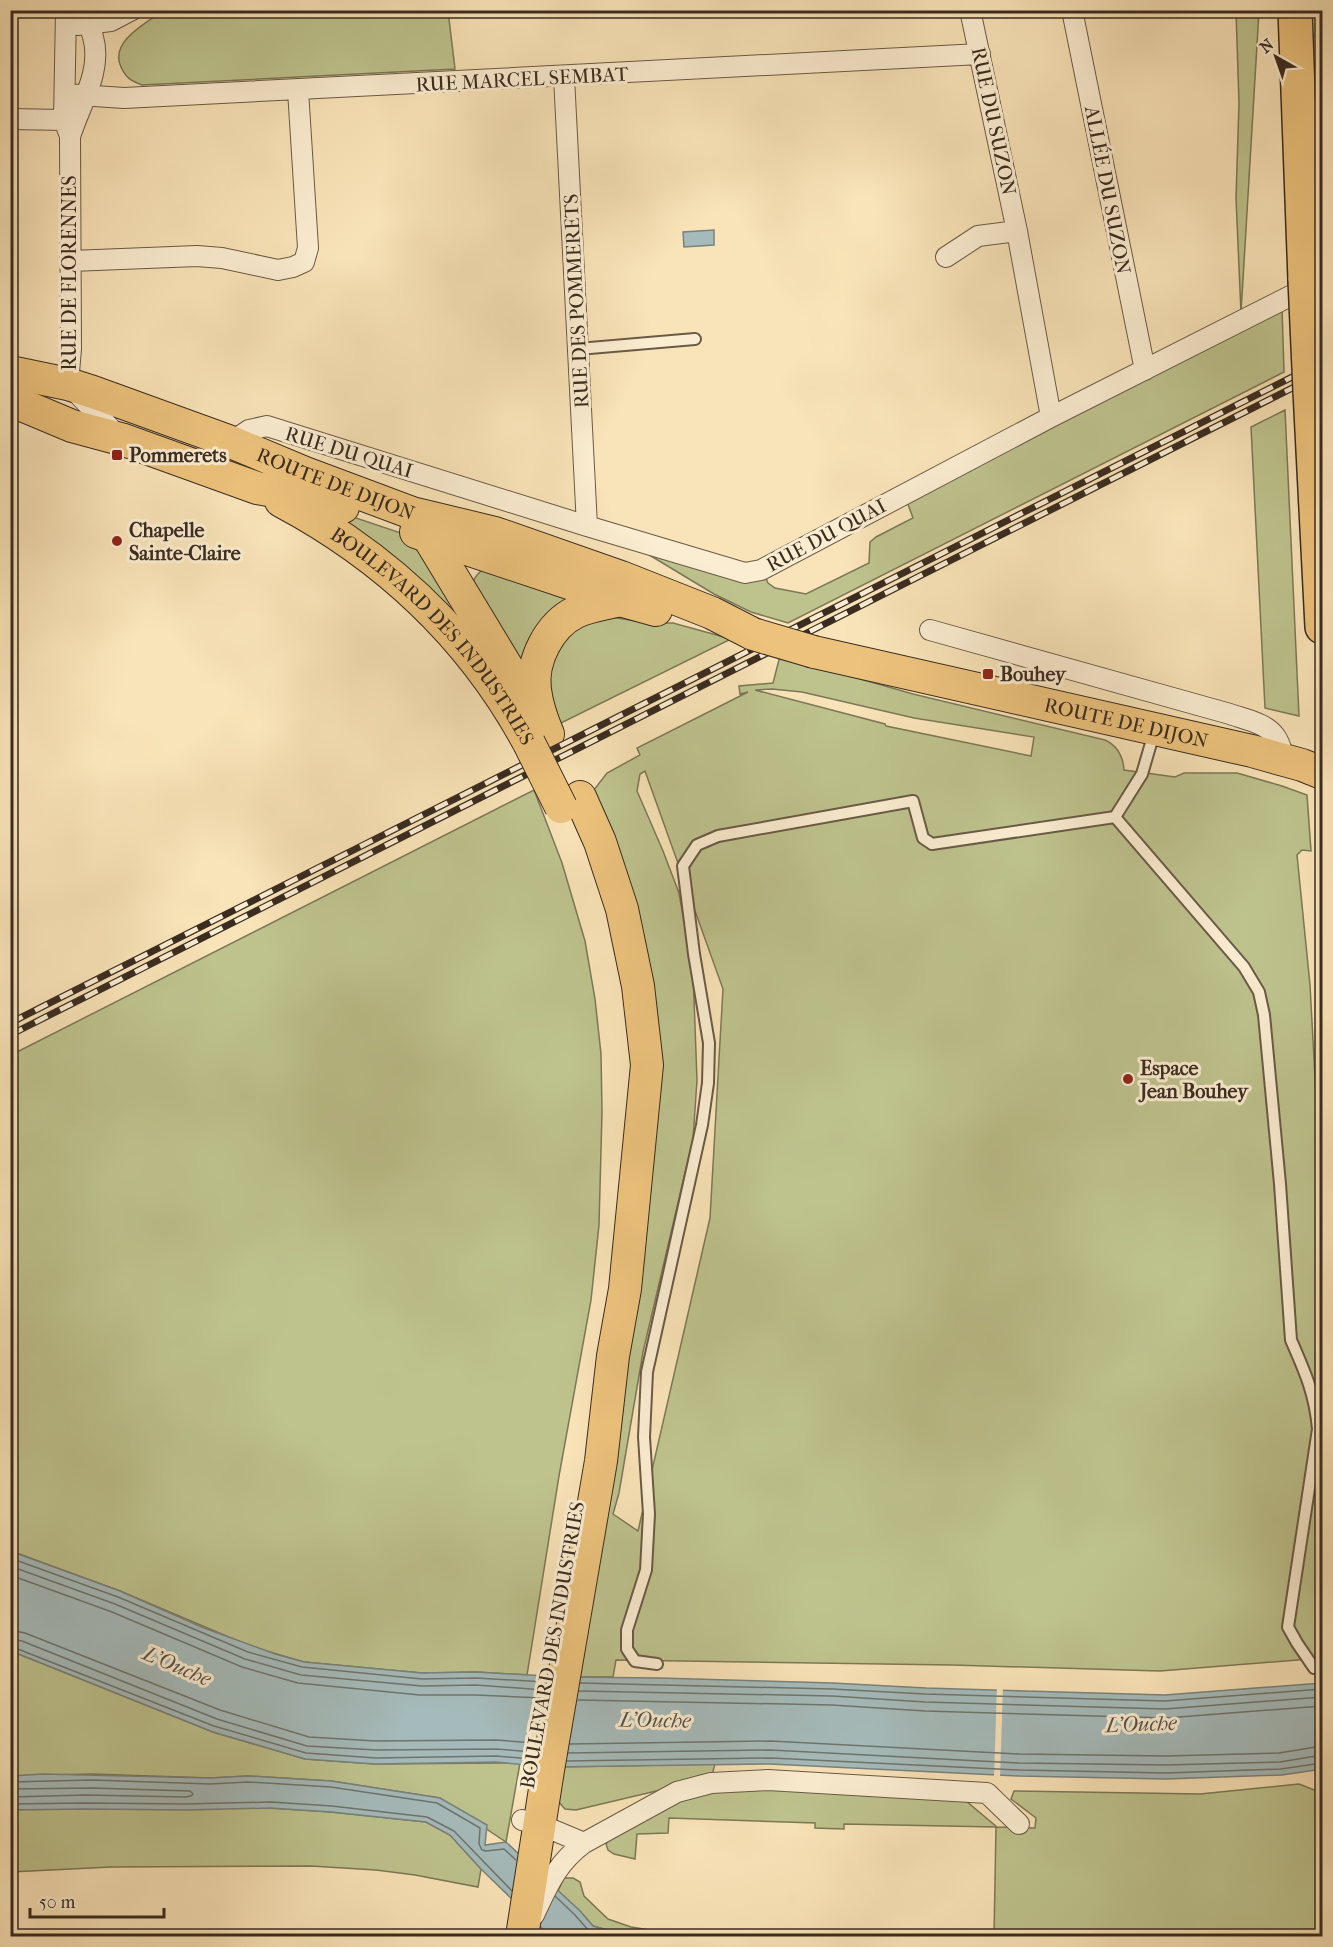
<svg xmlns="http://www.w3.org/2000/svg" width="1333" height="1947" font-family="'IM FELL French Canon',serif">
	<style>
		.green { fill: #bec38e; stroke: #7c7857; stroke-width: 1.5; fill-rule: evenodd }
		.water { fill: #a5bbbb; stroke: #7a827d; stroke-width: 1.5 }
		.pier { fill: #f9e3b8 }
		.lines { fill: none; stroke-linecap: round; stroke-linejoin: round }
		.shore { stroke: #70746e; stroke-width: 1.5 }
		.service-casing { stroke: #6a5a46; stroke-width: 14 }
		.minor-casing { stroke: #6a5a46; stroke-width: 22 }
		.primary-casing { stroke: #3a2c20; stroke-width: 34 }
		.trunk-casing { stroke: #3a2c20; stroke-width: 36 }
		.service { stroke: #fbedd1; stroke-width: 10 }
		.minor { stroke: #fbedd1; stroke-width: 20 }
		.primary { stroke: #ecc27c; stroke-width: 32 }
		.trunk { stroke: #ecc27c; stroke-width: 33 }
		.rail-casing { stroke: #3a2c20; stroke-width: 7 }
		.rail { stroke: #fbedd1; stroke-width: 4.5; stroke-dasharray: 14; stroke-linecap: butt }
		.primary-bridge-casing { stroke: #3a2c20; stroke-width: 34; stroke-linecap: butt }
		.trunk-bridge-casing { stroke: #3a2c20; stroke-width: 36; stroke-linecap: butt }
		.primary-bridge { stroke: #ecc27c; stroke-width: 32 }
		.trunk-bridge { stroke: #ecc27c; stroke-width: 33 }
		.poi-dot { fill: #8f2418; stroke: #fbedd1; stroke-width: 2 }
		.labels { text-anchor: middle; stroke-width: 6; stroke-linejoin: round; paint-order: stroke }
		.street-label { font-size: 20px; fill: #3a2c20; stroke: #fbedd1 }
		.poi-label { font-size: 20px; font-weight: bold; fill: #3a2c20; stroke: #fbedd1; text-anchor: start }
		.water-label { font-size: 21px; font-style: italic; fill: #555047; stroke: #fbedd1 }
	</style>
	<rect width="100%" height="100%" fill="#f9e3b8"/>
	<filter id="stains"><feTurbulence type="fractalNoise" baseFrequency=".00333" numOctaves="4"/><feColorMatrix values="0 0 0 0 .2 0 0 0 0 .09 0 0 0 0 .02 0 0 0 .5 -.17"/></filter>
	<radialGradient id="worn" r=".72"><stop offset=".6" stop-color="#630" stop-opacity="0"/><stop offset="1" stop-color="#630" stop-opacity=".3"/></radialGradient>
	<path class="green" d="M448 11 455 69 142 85C131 81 126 78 121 67 109 42 146 23 163 11Z
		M1236 11H1259L1241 313 1236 198 1239 103Z
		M1282 308 1284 372 788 623 751 612 714 594 646 553 765 576 768 583 775 588 806 594 869 563 870 542 876 537 913 518 906 499Z
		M1285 410 1299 716 1265 708 1251 427Z
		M320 506 422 540 453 595V619Z
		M484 568 588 596 529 684 471 584 477 575Z
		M611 617 648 623H673L731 639 557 725 544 693 561 633 601 618Z
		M780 656 913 694 1105 740C1118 746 1123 756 1124 770L1175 777 1184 773H1237L1282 786 1307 795 1311 851 1302 850 1297 855 1310 985 1322 1206V1658L1160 1671 952 1665 616 1660 613 1677H573L657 1113 590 795 607 773 640 755 637 748 748 692 740 694 739 686 773 683ZM772 689 802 692 914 718 1034 737 1031 756 886 726 885 724 755 690ZM645 771 723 989 710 1218 638 1531 613 1514 619 1493 643 1352 693 1139 697 1080 693 972 679 893 663 851 637 791 640 774Z
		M534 790 562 863 585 941 595 999 601 1054 602 1112 599 1225 591 1300 559 1476 527 1675 476 1672 422 1673 304 1662 250 1646 120 1591 11 1551V1055Z
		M11 1651 213 1732 305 1759 375 1764 520 1763 506 1842 440 1798 331 1781 248 1776 210 1778 92 1774 11 1776Z
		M715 1764 712 1775 690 1783 576 1810 565 1809 556 1799 559 1767Z
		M1299 1784 1322 1793V1936H994L996 1827 844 1824V1829L815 1828V1823L669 1818 668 1833 637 1834 635 1859 614 1854 608 1850 606 1844 610 1839 668 1803 702 1794 749 1785 966 1801 997 1827 1035 1828 1036 1818 1011 1799 1014 1791 1200 1794Z
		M220 1808H270L331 1812 426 1822 450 1835 481 1869 478 1887 415 1875 376 1870 311 1866 111 1867 11 1872V1810C80 1805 150 1812 220 1808Z
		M564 1878H573L580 1882 584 1896 608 1919 631 1927 688 1936H629L593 1926 580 1911 558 1891Z"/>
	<path class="water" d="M714 230V245L684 247 683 232Z
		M10 1551 120 1591 204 1628 275 1654 304 1662 379 1669 422 1673 476 1672 564 1677 659 1678 833 1683 926 1688 1165 1695 1322 1683V1769L1282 1775 1166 1779 1019 1776 770 1764 549 1767 496 1762 375 1764 305 1759 213 1732 11 1651Z
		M43 1774 210 1778 248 1776 331 1781 440 1798 487 1825 485 1845 506 1842 580 1911 593 1926 629 1936H550L481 1869 450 1835 426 1822 331 1812 270 1808 186 1810 85 1809 11 1810V1776Z"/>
	<path class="pier" d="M537 1673 564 1674 544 1770 522 1767Z
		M997 1686 1003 1687 1000 1778 994 1777Z"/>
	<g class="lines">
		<path class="shore" d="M10 1558 118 1597 248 1652 302 1667 422 1679 476 1678 546 1682
			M10 1566 115 1604 245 1659 301 1675 422 1686 476 1685 544 1690
			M10 1575 112 1612 242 1667 298 1683 420 1695H476L543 1698
			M10 1630 25 1633 220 1710 309 1737 376 1741 496 1740 535 1743
			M10 1639 22 1641 217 1719 307 1746 376 1750 496 1749 534 1752
			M10 1646 214 1726 306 1753 376 1758 496 1756 532 1759
			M580 1683 832 1689 925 1694 1165 1701 1322 1689
			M579 1691 832 1696 925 1702 1165 1709 1322 1697
			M578 1700 832 1705 925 1711 1166 1718 1322 1706
			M570 1744 771 1741 1019 1754 1166 1756 1279 1753 1322 1746
			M568 1753 771 1750 1019 1763 1166 1765 1280 1762 1322 1755
			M567 1761 771 1758 1019 1770 1166 1773 1281 1769 1322 1763
			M10 1782 92 1780 210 1784 248 1782 331 1787 437 1803 480 1828 479 1844 482 1850 486 1851 504 1849 516 1860
			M10 1789 92 1788 190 1791 193 1794 191 1796 185 1797 85 1795 10 1797
			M10 1804 85 1803 186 1804 271 1802 332 1806 427 1817 454 1831 512 1891
			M555 1896 575 1915 589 1931 607 1936"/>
		<g class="service-casing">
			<path id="service" d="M578 349 695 339
				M1115 817 1244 967 1259 992 1264 1015 1280 1184 1291 1340C1305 1372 1315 1394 1318 1429L1288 1627 1297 1643 1314 1668
				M657 1664 635 1661 627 1649V1630L646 1570 649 1514 644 1437 647 1372 702 1125 708 1083 709 1043 694 954 683 866 697 845 718 836 913 801 923 838 932 844 1115 817 1142 774 1154 733"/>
		</g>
		<g class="minor-casing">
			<path id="minor" d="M66 10 64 120 70 136
				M970 10 1017 231 1051 417
				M1072 10 1145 370
				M77 25 111 21 132 10
				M564 77 587 526
				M65 94 124 98 980 54
				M10 119 64 120 75 122
				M946 257 978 236 1017 231
				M71 261 197 256 222 258 278 270 293 267 304 262 308 248 298 90
				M68 384 71 349 70 137C79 106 103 72 93 37 91 28 87 20 84 10
				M72 388 116 434
				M231 442 249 430 267 426 587 526 745 573 761 570 1051 417 1322 280
				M930 630 1230 714C1244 719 1266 723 1275 736 1280 742 1282 751 1284 759
				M522 1820 541 1825 584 1843
				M534 1915C548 1885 557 1863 584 1843L677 1792 711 1783 768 1780 987 1793 1019 1824"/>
		</g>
		<g class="primary-casing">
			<g id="primary">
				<path id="s1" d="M10 372 68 384 93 392 231 442 305 473 412 513 495 533 621 577 712 613 753 634"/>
				<path d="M10 400 72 426 124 440 257 488 302 496 343 507"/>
				<path id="s2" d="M281 501C388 558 471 636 529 743"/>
				<path d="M424 530 519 687"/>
				<path d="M416 532 620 600 656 610"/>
				<path id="s3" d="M814 652 1252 751 1302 765 1322 773"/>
				<path d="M548 734C542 720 537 705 535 690 531 661 549 625 576 612 589 606 605 604 620 600"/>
				<path d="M522 1936 548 1770 601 1461 613 1356 625 1289 647 1065 638 986 622 909 600 842 580 797"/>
			</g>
		</g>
		<g class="trunk-casing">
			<path id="trunk" d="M1295 10 1305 280
				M1310 391 1322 627"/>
		</g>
		<use href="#service" class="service"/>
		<use href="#minor" class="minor"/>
		<use href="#primary" class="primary"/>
		<use href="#trunk" class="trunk"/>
		<g class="rail-casing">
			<path id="rail" d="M10 1023 1322 362
				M10 1035 1322 373"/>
		</g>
		<use href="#rail" class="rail"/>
		<g class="primary-bridge-casing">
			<path id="primary-bridge" d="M753 634 814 652
				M529 743 561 807"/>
		</g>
		<g class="trunk-bridge-casing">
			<path id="trunk-bridge" d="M1305 280 1310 391"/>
		</g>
		<use href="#primary-bridge" class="primary-bridge"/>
		<use href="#trunk-bridge" class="trunk-bridge"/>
	</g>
	<g class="poi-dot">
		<rect x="111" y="449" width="12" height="12" rx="3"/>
		<circle cx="117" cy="541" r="6"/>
		<rect x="982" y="668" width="12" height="12" rx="3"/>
		<circle cx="1128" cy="1079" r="6"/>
	</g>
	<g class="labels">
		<g class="street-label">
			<text transform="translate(522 79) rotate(-3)" y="7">RUE MARCEL SEMBAT</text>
			<text transform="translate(994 121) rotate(78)" y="7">RUE DU SUZON</text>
			<text transform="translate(1108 190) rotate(79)" y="7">ALLÉE DU SUZON</text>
			<text transform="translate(69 273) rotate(-90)" y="7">RUE DE FLORENNES</text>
			<text transform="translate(576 301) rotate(-93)" y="7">RUE DES POMMERETS</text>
			<text transform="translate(349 452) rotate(17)" y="7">RUE DU QUAI</text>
			<text dy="7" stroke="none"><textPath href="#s1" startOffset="345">ROUTE DE DIJON</textPath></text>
			<text transform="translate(826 535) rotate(-28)" y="7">RUE DU QUAI</text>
			<text dy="7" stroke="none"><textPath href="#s2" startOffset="206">BOULEVARD DES INDUSTRIES</textPath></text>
			<text dy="7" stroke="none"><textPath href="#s3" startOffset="320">ROUTE DE DIJON</textPath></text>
			<text transform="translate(552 1645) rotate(-80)" y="7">BOULEVARD DES INDUSTRIES</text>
		</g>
		<g class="poi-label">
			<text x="129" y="462">Pommerets</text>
			<text x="129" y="537">Chapelle<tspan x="129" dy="23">Sainte-Claire</tspan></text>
			<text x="1000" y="681">Bouhey</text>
			<text x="1140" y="1075">Espace<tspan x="1140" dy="23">Jean Bouhey</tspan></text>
		</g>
		<g class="water-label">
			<text transform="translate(177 1666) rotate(23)" y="7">L'Ouche</text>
			<text transform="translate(655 1720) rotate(1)" y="7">L'Ouche</text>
			<text transform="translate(1141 1724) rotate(-2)" y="7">L'Ouche</text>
		</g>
	</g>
	<rect width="1333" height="1947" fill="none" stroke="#f9e3b8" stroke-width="36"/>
	<rect x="12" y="12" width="1309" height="1923" fill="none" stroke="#3a2c20" stroke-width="3"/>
	<rect x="18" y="18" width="1297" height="1911" fill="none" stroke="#3a2c20" stroke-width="1.5"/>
	<g transform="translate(1276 57) rotate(320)" stroke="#fbedd1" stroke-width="4.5" paint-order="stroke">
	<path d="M0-4.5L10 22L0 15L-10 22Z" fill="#3a2c20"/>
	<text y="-9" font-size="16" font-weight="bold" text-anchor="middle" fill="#3a2c20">N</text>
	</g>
	<path d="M30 1908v9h134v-9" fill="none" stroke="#3a2c20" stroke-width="3"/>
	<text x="39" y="1908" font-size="18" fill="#3a2c20" stroke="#fbedd1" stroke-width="4.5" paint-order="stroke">50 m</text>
	<rect width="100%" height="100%" filter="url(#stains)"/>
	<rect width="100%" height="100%" fill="url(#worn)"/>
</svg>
